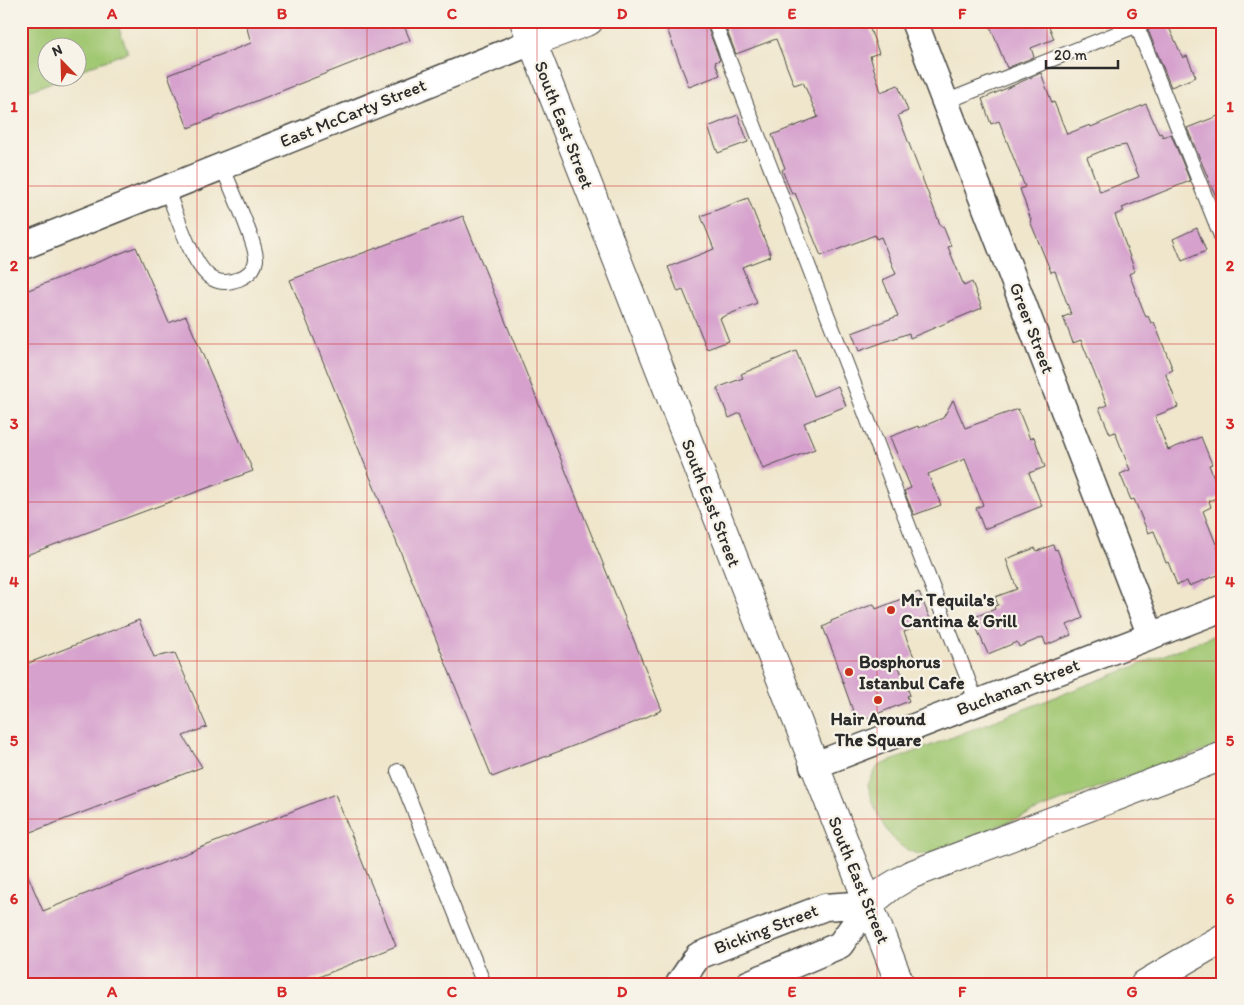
<svg xmlns="http://www.w3.org/2000/svg" width="1244" height="1005" font-family="Itim,sans-serif">
	<style>
		.green { fill: #a0c771; stroke: #66794e }
		.building { fill: #d6a1cd; fill-rule: evenodd }
		.lines { fill: none; stroke-linecap: round; stroke-linejoin: round }
		.lane-casing { stroke: #484743; stroke-width: 16 }
		.street-casing { stroke: #484743; stroke-width: 29 }
		.secondary-casing { stroke: #484743; stroke-width: 30 }
		.highway-casing { stroke: #484743; stroke-width: 30 }
		.lane { stroke: #fff; stroke-width: 14 }
		.street { stroke: #fff; stroke-width: 26 }
		.secondary { stroke: #fff; stroke-width: 28 }
		.highway { stroke: #fff; stroke-width: 28 }
		.grid { fill: none; stroke: #d62828; stroke-width: 1; stroke-opacity: 0.55 }
		.poi-dot { fill: #c8321e; stroke: #f7f3e8; stroke-width: 2 }
		.labels { text-anchor: middle; stroke-width: 4.5; stroke-linejoin: round; paint-order: stroke }
		.street-label { font-size: 18px; fill: #2b2b2b; stroke: #f7f3e8 }
		.poi-label { font-size: 18px; font-weight: bold; fill: #2b2b2b; stroke: #f7f3e8; text-anchor: start }
		.neatline { fill: none; stroke: #d62828; stroke-width: 2 }
		.grid-label { font-size: 16px; text-anchor: middle; font-weight: bold; fill: #d62828 }
	</style>
	<rect width="100%" height="100%" fill="#f7f3e8"/>
	<filter id="ink" filterUnits="userSpaceOnUse"><feTurbulence type="fractalNoise" baseFrequency=".02" numOctaves="2"/><feDisplacementMap in="SourceGraphic" scale="10" xChannelSelector="R" yChannelSelector="G"/><feConvolveMatrix kernelMatrix="1 2 1 2 8 2 1 2 1" color-interpolation-filters="sRGB"/></filter>
	<filter id="wash" filterUnits="userSpaceOnUse"><feTurbulence type="fractalNoise" baseFrequency=".0096" numOctaves="4" result="noise"/><feDisplacementMap in="SourceGraphic" scale="20" xChannelSelector="R" yChannelSelector="G"/><feGaussianBlur stdDeviation="1.12" result="paint"/><feColorMatrix in="noise" values="0 0 0 0 0 0 0 0 0 0 0 0 0 0 0 0 0 1.4 0 .05"/><feComposite in="paint" operator="in"/></filter>
	<g filter="url(#wash)">
		<rect width="100%" height="100%" fill="#efe6cc"/>
		<path class="green" d="M21 21H116L128 52 78 71V48H48V78H62L21 94Z
			M1223 632V745C1139 771 1057 802 976 835 965 840 930 857 919 854 890 849 873 810 868 784L878 766Z"/>
		<g id="blocks">
			<path class="building" d="M245 21H402L410 40 188 128 168 75 251 43Z
				M686 21H705L720 60 715 62 720 75 689 87 667 29Z
				M723 21H867L879 53 870 56 881 92 898 85 908 111 898 115 941 227 943 226 951 246 948 247 964 286 972 282 982 308 910 338 909 333 859 351 852 333 898 316 883 280 896 274 881 237 876 239 875 235 821 256 795 193 792 194 782 170 785 168 772 135 818 117 803 82 794 85 776 39 736 54Z
				M988 21H1047L1054 39 1031 48 1034 57 1007 68Z
				M1157 21H1166L1183 58 1187 56 1196 77 1171 87 1148 30 1155 27Z
				M1041 73 1052 103 1054 102 1067 134 1090 125 1091 127 1146 104 1159 134 1161 133 1163 137 1171 134 1190 181 1122 208 1124 211 1115 215 1135 271 1129 274 1146 317 1148 316 1151 323 1154 322 1173 370 1166 373V375L1178 407 1155 416 1168 450 1201 437 1212 464 1209 465 1221 496 1209 501 1211 507 1203 511 1218 549 1223 547V573L1189 586 1187 581 1177 585 1168 562 1166 563 1154 531 1148 533 1134 499 1131 500 1120 474 1130 470 1115 432 1110 434 1099 408 1107 405 1081 340 1073 343 1063 317 1071 314 1055 271 1051 272 1030 221 1031 220 1020 189 1025 187 999 121 991 124 982 99ZM1126 145 1139 177 1100 192 1087 157 1109 148Z
				M1223 114V211H1222L1187 128Z
				M738 115 748 142 718 153 708 127Z
				M748 198 771 256 742 267 757 303 720 318 729 341 707 349 683 290 678 292 668 267 714 249 701 216Z
				M463 216 662 710 633 723 492 777 290 280Z
				M1197 228 1206 251 1182 261 1173 239Z
				M136 247 169 323 186 316 253 471 21 557V293Z
				M796 351 814 396 838 386 846 406 804 423 815 449 763 469 740 413 729 418 717 388 743 378 741 374Z
				M953 400 965 428 1018 409 1030 439 1034 437 1045 467 1029 473 1042 506 984 529 976 508 983 505 965 459 928 474 941 505 914 515 904 491 911 488 890 437 918 426 919 428 943 418Z
				M1053 545 1055 550 1057 549 1083 618 1067 625 1071 635 1046 645 1043 637 1019 647 1017 642 988 654 972 618 995 609 994 606 998 605 995 597 1017 589 1006 559 1035 548 1037 551Z
				M919 592 931 621 904 632 914 657 904 661 905 664 899 667 910 695 907 696 909 701 857 722 837 666 838 665 823 627 831 623V621L874 604 876 609Z
				M139 620 154 657 175 653 207 727 183 736 202 767 21 836V666Z
				M335 794 396 946 301 984H21V859L43 911Z"/>
		</g>
	</g>
	<g filter="url(#ink)">
		<use href="#blocks" fill-opacity="0" stroke="#484743" stroke-width="1"/>
		<g class="lines">
			<g class="lane-casing">
				<path id="lane" d="M714 21 977 703
					M1137 26 1223 241
					M945 102 1148 21
					M166 188C176 211 192 268 213 279 222 284 230 282 239 279 248 275 255 269 256 260 257 244 229 184 222 166
					M398 771 484 984"/>
			</g>
			<g class="street-casing">
				<path id="street" d="M914 21 1151 636
					M21 247 532 42
					M813 766 1223 608
					M679 984 698 956 825 907 869 904
					M748 984 840 945 869 904"/>
			</g>
			<g class="secondary-casing">
				<path id="secondary" d="M524 21 900 984
					M532 42 589 21"/>
			</g>
			<g class="highway-casing">
				<path id="highway" d="M869 904 890 887 910 875 1223 756
					M1145 984 1223 938"/>
			</g>
			<use href="#lane" class="lane"/>
			<use href="#street" class="street"/>
			<use href="#secondary" class="secondary"/>
			<use href="#highway" class="highway"/>
		</g>
	</g>
	<path class="grid" d="M197 21V984M367 21V984M537 21V984M707 21V984M877 21V984M1047 21V984M21 186H1223M21 344H1223M21 502H1223M21 661H1223M21 819H1223"/>
	<g class="poi-dot">
		<circle cx="891" cy="610" r="5"/>
		<circle cx="849" cy="672" r="5"/>
		<circle cx="878" cy="700" r="5"/>
	</g>
	<g class="labels">
		<g class="street-label">
			<text transform="translate(353 113) rotate(-22)" y="6">East McCarty Street</text>
			<text transform="translate(564 125) rotate(69)" y="6">South East Street</text>
			<text transform="translate(1032 328) rotate(69)" y="6">Greer Street</text>
			<text transform="translate(711 503) rotate(69)" y="6">South East Street</text>
			<text transform="translate(1018 687) rotate(-21)" y="6">Buchanan Street</text>
			<text transform="translate(859 880) rotate(68)" y="6">South East Street</text>
			<text transform="translate(766 929) rotate(-21)" y="6">Bicking Street</text>
		</g>
		<g class="poi-label">
			<text x="901" y="606">Mr Tequila's<tspan x="901" dy="21">Cantina &amp; Grill</tspan></text>
			<text x="859" y="668">Bosphorus<tspan x="859" dy="21">Istanbul Cafe</tspan></text>
			<text x="878" y="725" text-anchor="middle">Hair Around<tspan x="878" dy="21">The Square</tspan></text>
		</g>
	</g>
	<rect width="1244" height="1005" fill="none" stroke="#f7f3e8" stroke-width="55"/>
	<g transform="translate(62 62) rotate(337)"><circle r="24" fill="#f7f3e8" stroke="#a5a39c"/>
	<path d="M0-4L9 19L0 12L-9 19Z" fill="#c8321e"/>
	<text y="-8" font-size="14" font-weight="bold" text-anchor="middle" fill="#2b2b2b">N</text>
	</g>
	<path d="M1046 60v8h72v-8" fill="none" stroke="#2b2b2b" stroke-width="2.5"/>
	<text x="1054" y="60" font-size="15" fill="#2b2b2b" stroke="#f7f3e8" stroke-width="4" paint-order="stroke">20 m</text>
	<rect x="28" y="28" width="1188" height="950" class="neatline"/>
	<g class="grid-label">
		<text x="112" y="19">A</text>
		<text x="282" y="19">B</text>
		<text x="452" y="19">C</text>
		<text x="622" y="19">D</text>
		<text x="792" y="19">E</text>
		<text x="962" y="19">F</text>
		<text x="1132" y="19">G</text>
		<text x="14" y="112">1</text>
		<text x="1230" y="112">1</text>
		<text x="14" y="271">2</text>
		<text x="1230" y="271">2</text>
		<text x="14" y="429">3</text>
		<text x="1230" y="429">3</text>
		<text x="14" y="587">4</text>
		<text x="1230" y="587">4</text>
		<text x="14" y="746">5</text>
		<text x="1230" y="746">5</text>
		<text x="14" y="904">6</text>
		<text x="1230" y="904">6</text>
		<text x="112" y="997">A</text>
		<text x="282" y="997">B</text>
		<text x="452" y="997">C</text>
		<text x="622" y="997">D</text>
		<text x="792" y="997">E</text>
		<text x="962" y="997">F</text>
		<text x="1132" y="997">G</text>
	</g>
</svg>
